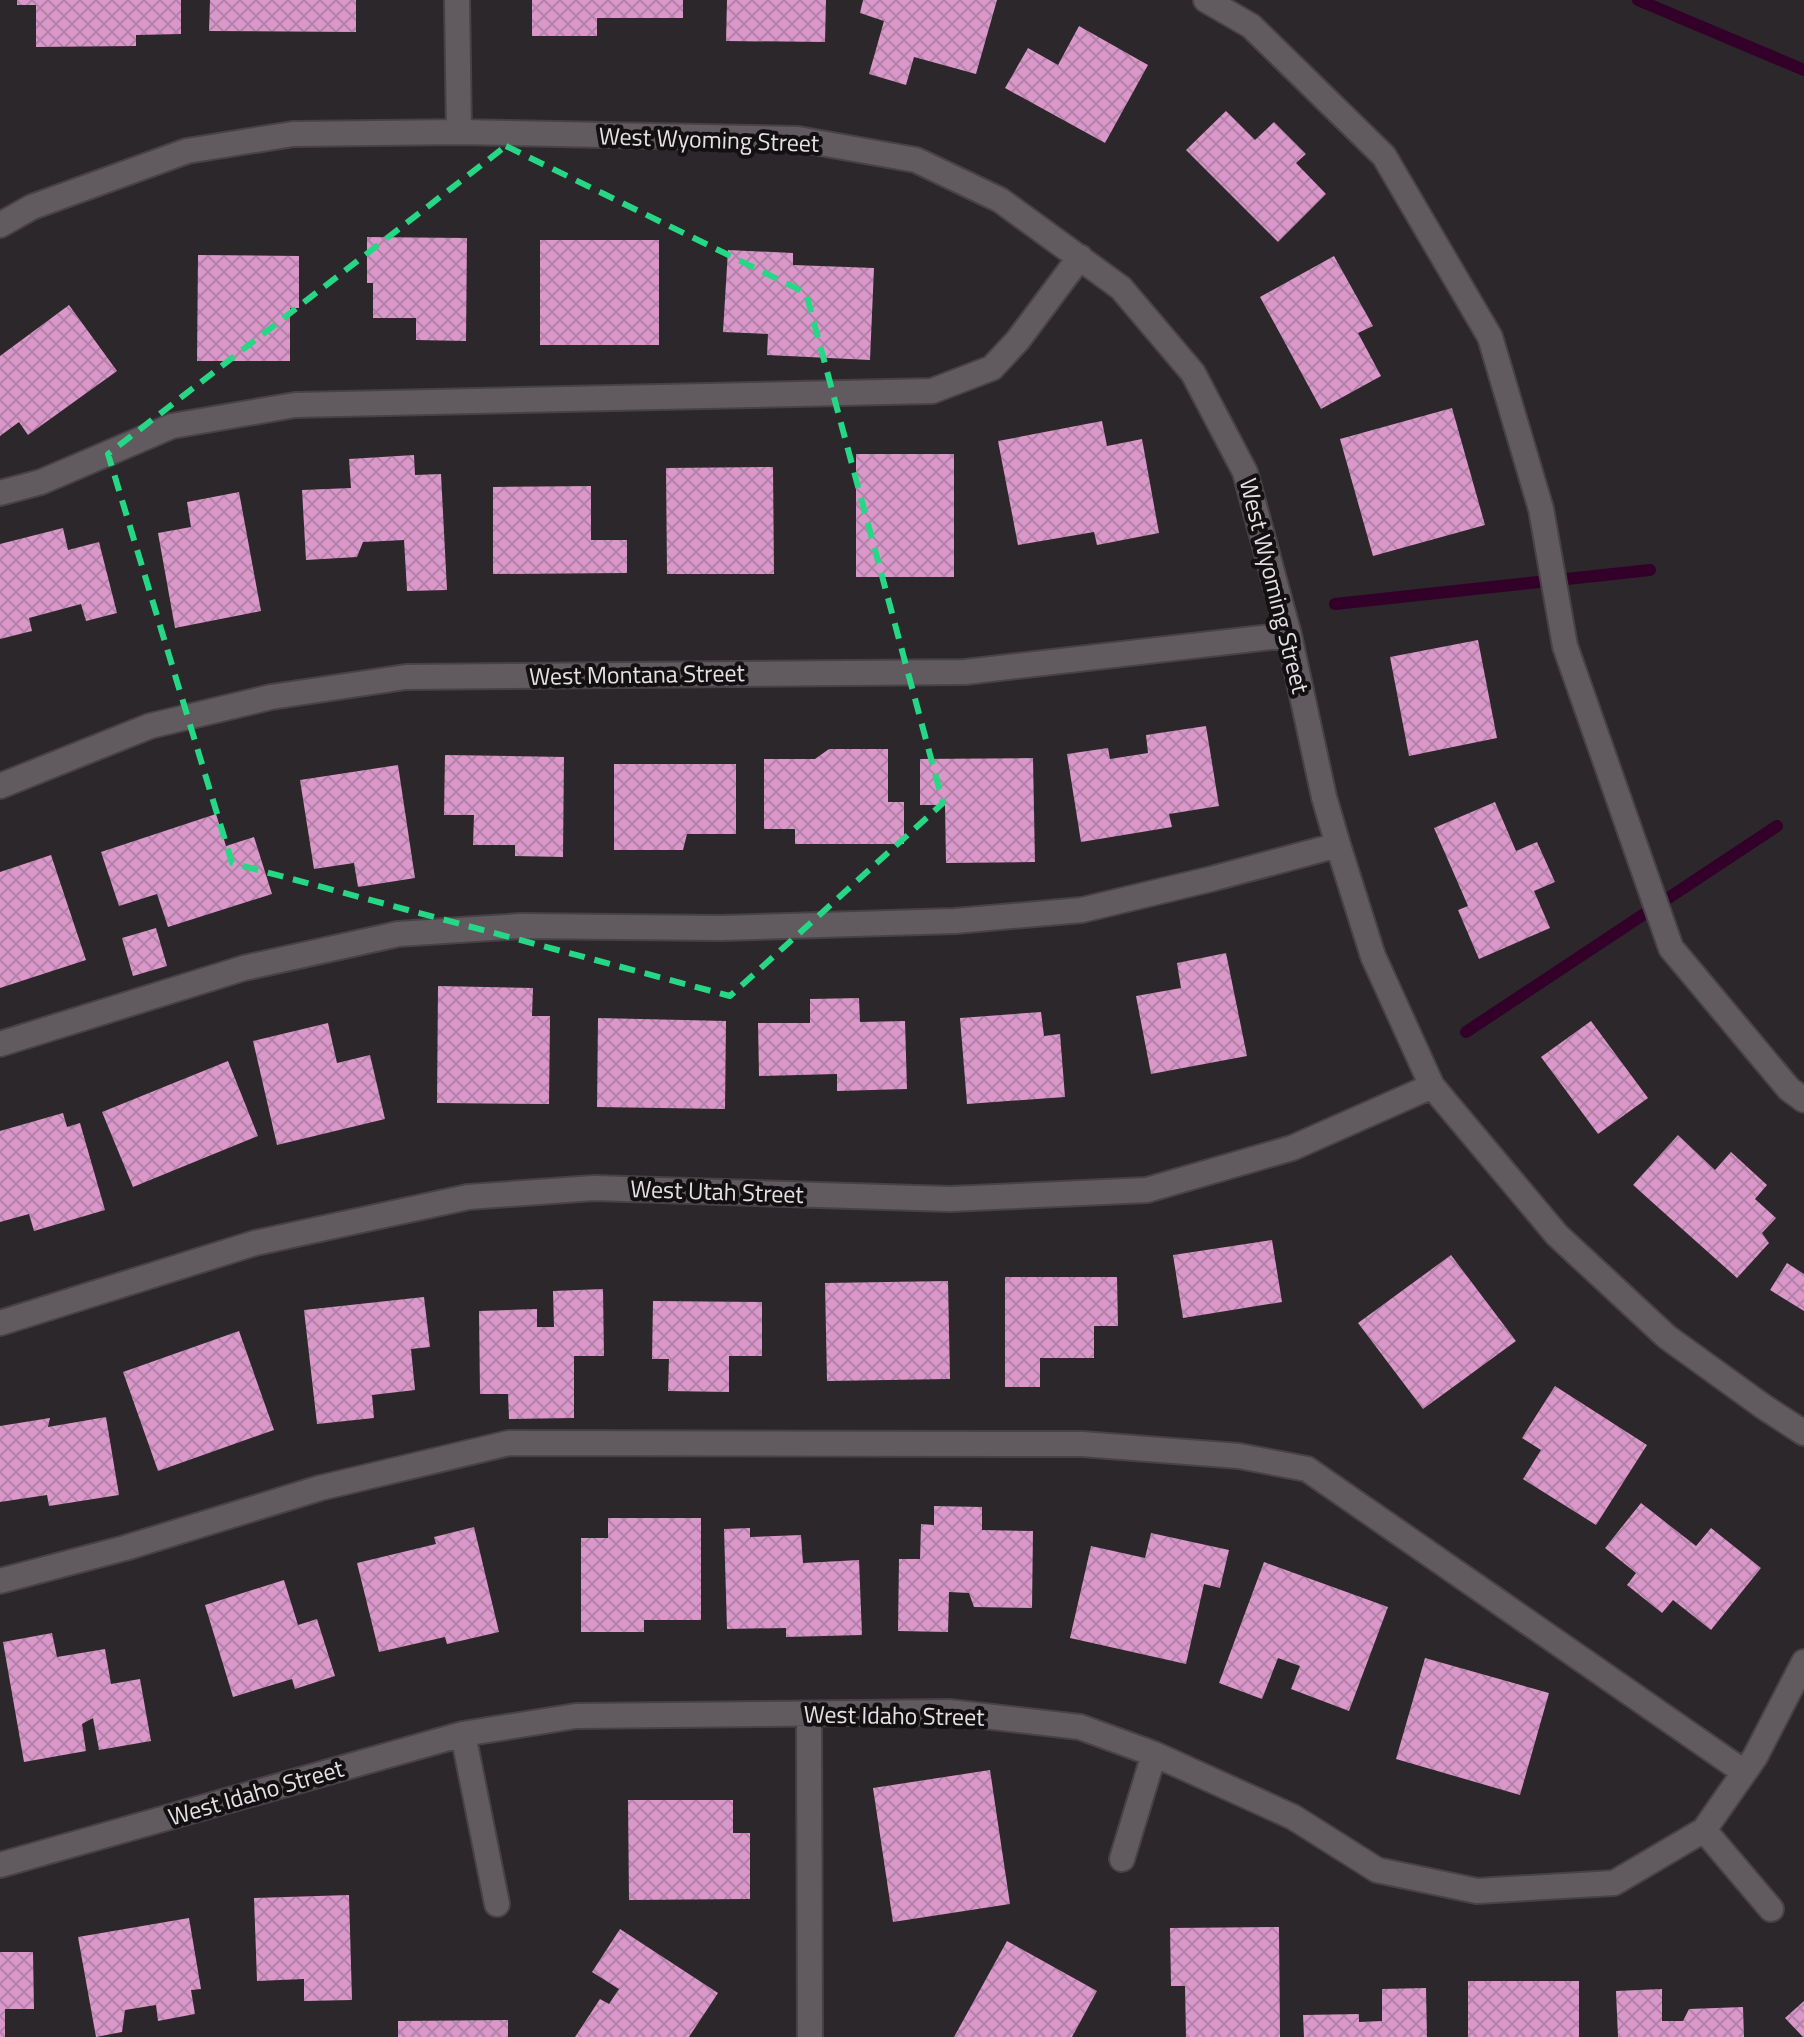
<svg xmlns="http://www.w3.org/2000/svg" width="1804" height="2037" font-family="'Titillium Web',sans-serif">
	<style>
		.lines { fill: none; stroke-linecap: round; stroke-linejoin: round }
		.stream { stroke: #33002a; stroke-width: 12 }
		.building { fill: url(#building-cross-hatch) }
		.minor-casing { stroke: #464245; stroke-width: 28 }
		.minor { stroke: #615b5f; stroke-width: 24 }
		.marked { fill: none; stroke: #26d886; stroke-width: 6; stroke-dasharray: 16 10; stroke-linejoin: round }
		.labels { text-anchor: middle; stroke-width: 8; stroke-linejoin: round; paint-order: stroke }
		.street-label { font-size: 24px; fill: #e4e0e3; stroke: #131012 }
	</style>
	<defs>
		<pattern id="building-cross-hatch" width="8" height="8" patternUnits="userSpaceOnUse" patternTransform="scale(2)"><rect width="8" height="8" fill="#da97c9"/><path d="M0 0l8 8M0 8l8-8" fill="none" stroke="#b482a8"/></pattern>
	</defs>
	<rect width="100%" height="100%" fill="#2c272a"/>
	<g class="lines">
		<path class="stream" d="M1638 0 1804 70
			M1335 604 1650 570
			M1466 1032 1777 826"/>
	</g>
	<path class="building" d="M17 0H181V34L136 35V46L36 47V5H17Z
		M210 0H356V32L209 31Z
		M532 0H683V18H597V36H532Z
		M727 0H826L825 42 726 41Z
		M863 0H997L976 74 914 57 906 85 869 74 884 21 860 13Z
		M1079 26 1148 65 1105 143 1005 88 1028 48 1058 65Z
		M1226 111 1255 140 1274 122 1306 154 1296 163 1326 194 1278 242 1186 150Z
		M367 237 467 238 466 341 416 340V318H373V283H367Z
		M540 240H659V345H540Z
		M728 250 793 253V265L874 268 870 360 767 355 768 334 723 332Z
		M198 255 299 256V308H290V361H197Z
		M1334 256 1373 326 1358 333 1381 376 1321 409 1260 297Z
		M69 305 117 371 28 435 19 422 0 436V356Z
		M1452 408 1485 525 1373 556 1340 439Z
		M1102 421 1107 446 1142 439 1159 533 1097 545 1094 532 1018 545 998 441Z
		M856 454H954V577H856Z
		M414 455 415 475 441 474 447 590 407 591 404 540 363 542 357 557 306 560 302 490 351 488 349 459Z
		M773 467 774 574H667L666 468Z
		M591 486V540H627V573L493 574V487Z
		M239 492 261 611 175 628 158 533 191 527 187 502Z
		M63 528 68 550 99 542 117 613 86 621 81 604 29 618 32 631 0 639V544Z
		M1478 640 1497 738 1409 756 1390 657Z
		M1206 726 1219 806 1169 814 1172 827 1081 842 1067 754 1108 748 1110 759 1148 753 1146 735Z
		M829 749H888V802H904V844H795V829H764V759H815Z
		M445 755 564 757 563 857 515 856V845H473L474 815H444Z
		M1033 758 1035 862 946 863 945 805H920V759Z
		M614 764H736V834H687L683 850H614Z
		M398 765 415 878 358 887 354 863 314 869 300 780Z
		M1495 802 1516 851 1537 842 1555 882 1534 891 1550 928 1479 959 1458 910 1468 906 1434 828Z
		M216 814 226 846 254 837 272 894 168 927 157 894 119 906 101 852Z
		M51 855 86 960 0 988V872Z
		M156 928 167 966 133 976 122 938Z
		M1226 953 1247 1056 1151 1074 1136 996 1181 988 1177 963Z
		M438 986 533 988 532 1016H550L549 1104 437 1103Z
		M859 998 860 1022 905 1021 907 1089 837 1091V1074L759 1076 758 1023H810V999Z
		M1041 1012 1044 1036 1060 1034 1065 1097 967 1104 960 1018Z
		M598 1018 726 1021 725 1109 597 1107Z
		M1591 1021 1648 1098 1598 1134 1541 1057Z
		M328 1023 337 1063 370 1055 385 1119 277 1145 253 1041Z
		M228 1061 258 1136 133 1187 102 1112Z
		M63 1113 67 1127 80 1123 105 1210 34 1231 29 1214 0 1222V1131Z
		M1678 1135 1715 1170 1731 1152 1767 1185 1755 1199 1776 1218 1762 1233 1769 1243 1737 1278 1633 1185Z
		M1272 1240 1282 1302 1183 1318 1173 1255Z
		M1451 1255 1516 1341 1423 1409 1358 1323Z
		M1787 1263 1804 1274V1311L1770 1290Z
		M1005 1277H1117L1118 1326H1094V1358H1040V1387H1005Z
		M948 1281 950 1379 827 1381 825 1283Z
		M603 1289 604 1356H574V1418L509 1419 508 1394H480L479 1311 537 1309V1327H554L553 1291Z
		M424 1297 430 1347 411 1349 415 1390 372 1395 374 1418 317 1424 304 1310Z
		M653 1301 762 1302V1356H729V1392L668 1391 669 1359H652Z
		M239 1331 274 1430 158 1471 123 1372Z
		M1555 1386 1647 1445 1596 1525 1523 1479 1541 1450 1522 1438Z
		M106 1417 119 1495 49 1506 47 1495 0 1502V1426L50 1418 48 1427Z
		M1641 1503 1696 1546 1711 1528 1761 1568 1711 1630 1673 1600 1662 1613 1627 1585 1636 1573 1605 1548Z
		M934 1506 982 1507V1530L1033 1531 1032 1608 974 1607 969 1593 949 1592 948 1632 898 1631 899 1559H920L921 1524 934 1525Z
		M608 1518H701V1620H644V1632H581V1538H608Z
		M474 1527 499 1632 447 1644 445 1637 379 1652 357 1563 436 1544 434 1537Z
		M750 1528V1537L801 1535 803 1563 859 1560 862 1635 786 1637V1628L727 1629 724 1529Z
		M1151 1533 1229 1550 1220 1588 1204 1584 1186 1664 1070 1638 1091 1546 1145 1558Z
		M1264 1562 1388 1607 1349 1711 1291 1689 1300 1666 1278 1658 1262 1699 1219 1683Z
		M284 1580 298 1625 317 1619 335 1676 295 1689 292 1679 233 1697 205 1605Z
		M52 1633 57 1657 105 1649 111 1684 140 1679 151 1741 99 1750 93 1718 82 1724 86 1751 24 1762 3 1642Z
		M1425 1658 1549 1693 1520 1795 1396 1759Z
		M990 1770 1010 1904 893 1922 873 1788Z
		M628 1800H733V1833H750V1899L629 1900Z
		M349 1895 352 2000 304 2001V1979L257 1981 254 1898Z
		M189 1918 201 1989 191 1990 195 2014 158 2021 156 2005 125 2010 122 2032 96 2037 78 1937Z
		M1279 1927 1280 2037H1186L1185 1986H1171L1170 1928Z
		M620 1929 718 1993 689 2037H575L600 1999 609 2004 619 1989 592 1972Z
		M1007 1941 1097 1991 1072 2037H954Z
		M0 1952H33L34 2009H5V2037H0Z
		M1468 1981H1579V2037H1468Z
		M1426 1988 1427 2037H1304L1303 2015 1359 2014V2022L1382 2021V1989Z
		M1662 1989V2021H1683L1689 2009 1743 2007 1744 2037H1618L1616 1991Z
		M1804 2001V2037H1803L1785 2018Z
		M508 2020V2037H398V2021Z"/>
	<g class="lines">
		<g class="minor-casing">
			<path id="minor" d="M457 0 459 132
				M1206 0 1251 26 1384 156 1490 337 1541 509 1565 646 1671 948 1789 1089 1804 1100
				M0 225 32 207 187 151 293 134 459 132 798 139 916 160 1000 200 1121 288 1193 373 1245 472 1289 635 1324 797 1338 845 1373 956 1432 1086 1557 1235 1667 1337 1764 1407 1804 1433
				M0 493 41 482 172 426 295 405 932 391 992 368 1018 340 1080 257
				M0 786 150 726 271 697 406 677 965 672 1289 635
				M0 1044 244 968 398 934 521 926 721 928 955 921 1082 910 1211 879 1338 845
				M0 1323 255 1243 468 1197 594 1188 950 1199 1147 1190 1292 1148 1432 1086
				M0 1581 125 1548 320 1488 509 1443 1082 1444 1239 1456 1307 1469 1744 1772
				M809 1714 810 2037
				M463 1734 497 1904
				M1704 1830 1771 1909
				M1122 1859 1154 1754
				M0 1865 463 1734 576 1716 949 1712 1080 1727 1154 1754 1293 1817 1377 1870 1477 1891 1614 1883 1704 1830 1755 1757 1804 1662"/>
		</g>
		<use href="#minor" class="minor"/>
	</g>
	<path class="marked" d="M506 146 806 293 943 803 730 996 232 863 108 454Z"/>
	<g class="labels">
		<g class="street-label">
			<text transform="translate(709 140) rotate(2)" y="8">West Wyoming Street</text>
			<text transform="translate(1274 586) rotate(76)" y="8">West Wyoming Street</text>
			<text transform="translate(637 675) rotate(-1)" y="8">West Montana Street</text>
			<text transform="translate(717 1192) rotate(2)" y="8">West Utah Street</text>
			<text transform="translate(894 1716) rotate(1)" y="8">West Idaho Street</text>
			<text transform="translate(256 1793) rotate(-16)" y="8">West Idaho Street</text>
		</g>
	</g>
</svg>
